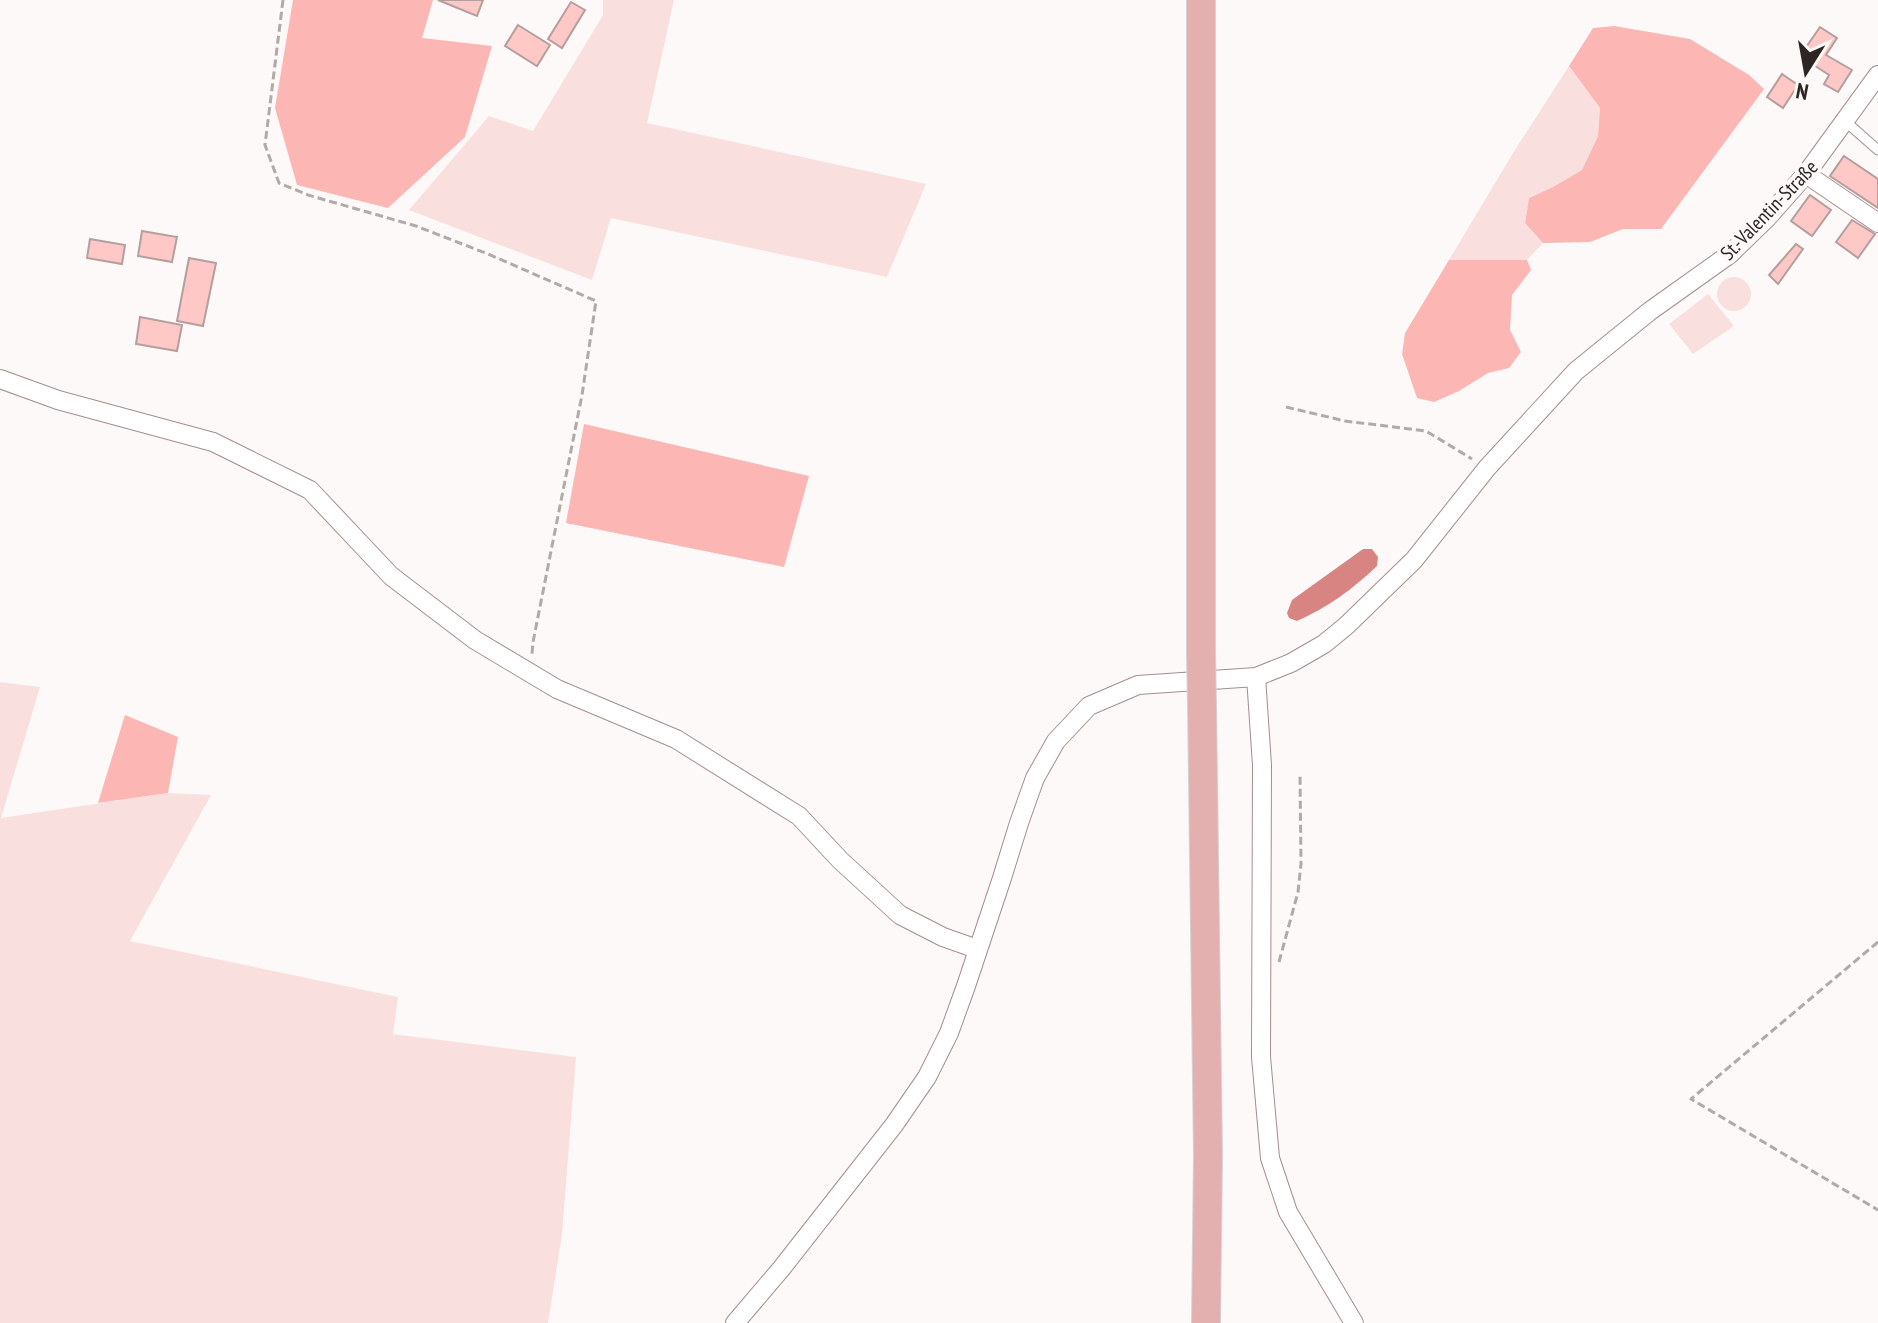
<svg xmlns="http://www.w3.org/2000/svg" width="1878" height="1323" font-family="'PT Sans Narrow',sans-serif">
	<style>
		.green { fill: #f9e0df }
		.forest { fill: #fcb6b3 }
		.water { fill: #d78483 }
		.building { fill: #fdc8c5; stroke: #b49f9e; stroke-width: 2 }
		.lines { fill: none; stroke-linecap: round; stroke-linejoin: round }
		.lane-casing { stroke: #a38f8e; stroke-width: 11 }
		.street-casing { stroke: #a38f8e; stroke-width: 20 }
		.primary-casing { stroke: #d5d3d3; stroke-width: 30 }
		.path { stroke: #b0aaa9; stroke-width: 3; stroke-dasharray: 8 4; stroke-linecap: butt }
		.lane { stroke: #fff; stroke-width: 9 }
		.street { stroke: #fff; stroke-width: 18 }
		.primary { stroke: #e4afaf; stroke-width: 28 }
		.primary-bridge-casing { stroke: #d5d3d3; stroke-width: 30; stroke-linecap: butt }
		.primary-bridge { stroke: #e4afaf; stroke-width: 28 }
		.labels { text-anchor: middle; stroke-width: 8; stroke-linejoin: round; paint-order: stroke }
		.street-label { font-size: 20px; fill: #2d2524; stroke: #fdf9f8 }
	</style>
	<rect width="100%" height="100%" fill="#fdf9f8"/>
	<path class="green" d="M603 0H674L647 123 926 184 887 277 611 218 592 280 409 210 489 116 533 131 603 15Z
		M1569 66 1600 108 1598 136 1582 170 1553 187 1529 198 1525 223 1543 243 1527 260H1449L1513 153Z
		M1717 294a17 17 0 1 1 34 0a17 17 0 1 1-34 0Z
		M1708 294 1734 326 1693 354 1669 324Z
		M0 682 40 687 1 818 168 793 211 795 130 941 398 997 393 1034 576 1057 562 1234 548 1323H0Z"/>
	<path class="forest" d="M293 0H433L422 38 492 46 465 137 388 208 297 185 275 108Z
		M1614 26 1690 39 1749 75 1764 89 1661 229H1623L1590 242 1543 243 1525 223 1529 198 1553 187 1582 170 1598 136 1600 108 1569 66 1593 28Z
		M1449 260H1527L1531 270 1512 295 1510 330 1521 352 1509 368 1488 373 1459 391 1434 402 1417 398 1402 354 1405 333Z
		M584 424 809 476 784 567 566 523Z
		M125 715 178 737 168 793 98 803Z"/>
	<path class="water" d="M1363 549H1372L1378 557 1377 566C1354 588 1327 608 1297 621L1289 618 1287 613 1292 600Z"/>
	<path class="building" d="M438 0H483L477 16Z
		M571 2 585 10 562 48 548 39Z
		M518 25 550 45 537 66 505 46Z
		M1820 27 1837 38 1826 55 1852 70 1838 92 1824 84 1829 75 1800 56Z
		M1782 74 1798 85 1783 108 1767 97Z
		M1844 156 1878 179V208L1830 176Z
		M1810 195 1831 210 1812 236 1791 221Z
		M1852 220 1875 234 1858 258 1836 242Z
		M142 231 177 237 172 262 138 256Z
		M90 239 125 245 122 264 87 258Z
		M1796 244 1803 249 1778 284 1769 275Z
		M189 258 216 263 203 326 177 321Z
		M140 317 182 325 177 351 136 344Z"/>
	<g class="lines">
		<g class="lane-casing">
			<path id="lane" d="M1845 121 1878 150"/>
		</g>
		<g class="street-casing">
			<path id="street" d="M1806 174 1878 223
				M0 379 58 400 213 442 310 490 391 576 475 640 557 689 676 739 799 816 840 860 900 915 943 937 977 949
				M1256 677 1262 765 1261 1057 1270 1158 1288 1212 1354 1323
				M735 1323 781 1269 894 1125 927 1077 949 1033 966 986 1002 878 1019 823 1035 778 1056 741 1089 706 1138 685 1256 677 1291 663 1324 644 1346 626 1414 560 1487 468 1576 371 1650 311 1730 254 1768 217 1806 174 1878 75"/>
		</g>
		<g class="primary-casing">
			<path id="primary" d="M1201 654V0
				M1202 704 1208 1155 1206 1323"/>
		</g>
		<path class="path" d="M283 0 265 145 279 183 308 195 416 226 488 254 596 301 582 395 533 642 532 654
			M1286 407 1345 421 1426 431 1472 459
			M1878 942 1691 1099 1878 1210
			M1279 962 1298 892 1301 864 1300 775"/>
		<use href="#lane" class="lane"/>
		<use href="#street" class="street"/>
		<use href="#primary" class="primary"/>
		<g class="primary-bridge-casing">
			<path id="primary-bridge" d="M1201 654 1202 704"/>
		</g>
		<use href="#primary-bridge" class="primary-bridge"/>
	</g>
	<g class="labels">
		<g class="street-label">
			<text transform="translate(1769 210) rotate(-46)" y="7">St.-Valentin-Straße</text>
		</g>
	</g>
	<g transform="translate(1806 72) rotate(191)" stroke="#fdf9f8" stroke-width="6" paint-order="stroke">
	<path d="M0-6L14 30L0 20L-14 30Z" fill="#2d2524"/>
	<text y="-12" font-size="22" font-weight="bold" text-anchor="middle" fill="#2d2524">N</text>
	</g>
</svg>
